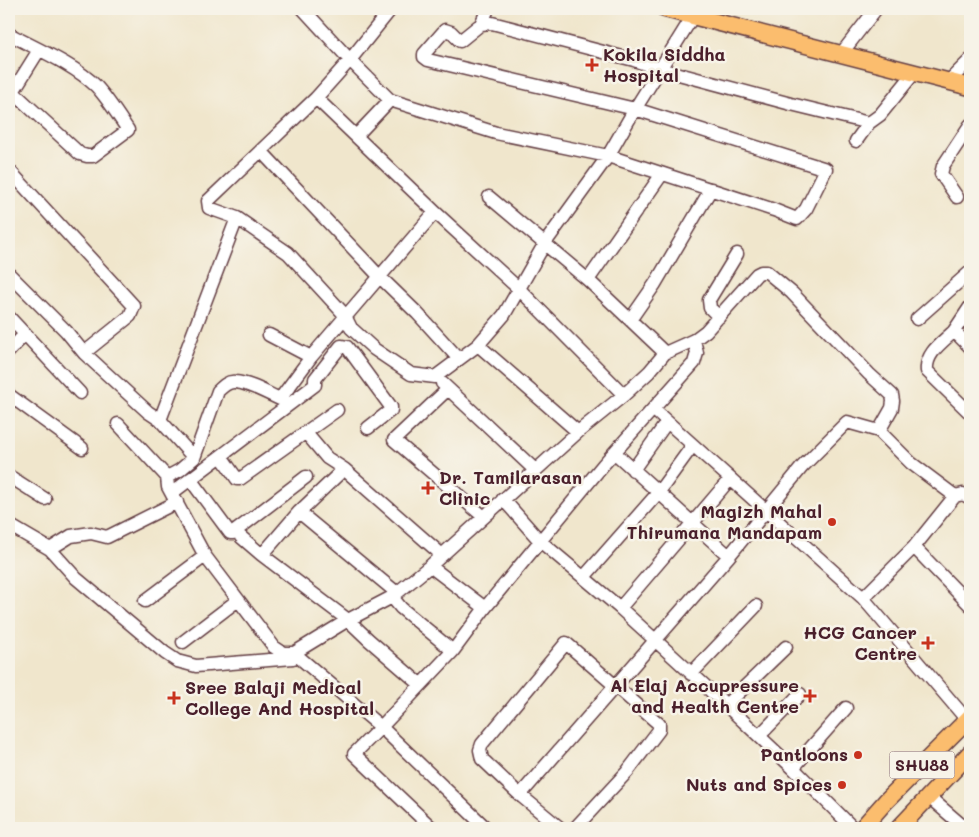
<svg xmlns="http://www.w3.org/2000/svg" width="979" height="837" font-family="Mali,sans-serif">
	<style>
		.lines { fill: none; stroke-linecap: round; stroke-linejoin: round }
		.minor-casing { stroke: #633d43; stroke-width: 15 }
		.major-casing { stroke: #633d43; stroke-width: 19 }
		.minor { stroke: #fff; stroke-width: 12 }
		.major { stroke: #fbbd6e; stroke-width: 16 }
		.poi-dot { fill: #c8321e; stroke: #f7f3e8; stroke-width: 2 }
		.labels { text-anchor: middle; stroke-width: 5; stroke-linejoin: round; paint-order: stroke }
		.shield { fill: #f7f3e8; stroke: #7e5f64; stroke-width: 1 }
		.shield-label { font-size: 16px; font-weight: bold; fill: #4a1f2b }
		.poi-label { font-size: 18px; font-weight: bold; fill: #4a1f2b; stroke: #f7f3e8; text-anchor: end }
	</style>
	<rect width="100%" height="100%" fill="#f7f3e8"/>
	<filter id="ink" filterUnits="userSpaceOnUse"><feTurbulence type="fractalNoise" baseFrequency=".02" numOctaves="2"/><feDisplacementMap in="SourceGraphic" scale="10" xChannelSelector="R" yChannelSelector="G"/><feConvolveMatrix kernelMatrix="1 2 1 2 8 2 1 2 1" color-interpolation-filters="sRGB"/></filter>
	<filter id="wash" filterUnits="userSpaceOnUse"><feTurbulence type="fractalNoise" baseFrequency=".0096" numOctaves="4" result="noise"/><feDisplacementMap in="SourceGraphic" scale="20" xChannelSelector="R" yChannelSelector="G"/><feGaussianBlur stdDeviation="1.12" result="paint"/><feColorMatrix in="noise" values="0 0 0 0 0 0 0 0 0 0 0 0 0 0 0 0 0 1.4 0 .05"/><feComposite in="paint" operator="in"/></filter>
	<g filter="url(#wash)">
		<rect width="100%" height="100%" fill="#f0e6cc"/>
	</g>
	<g filter="url(#ink)">
		<g class="lines">
			<g class="minor-casing">
				<path id="minor" d="M303 9 350 60 390 100
					M481 24 488 9
					M9 34C35 48 75 65 96 86 108 99 118 115 128 130L93 156H87L80 154 13 92
					M841 54 876 9
					M949 81 970 60
					M9 98 39 50
					M316 98 435 212 519 289 624 395
					M356 136 390 100 496 133 608 156 774 210 797 219 806 209 826 169 635 109 428 60 424 57V54L445 30 451 32 460 41 481 24 492 23 634 60 660 69 791 104 869 123 880 115 914 73
					M856 141 869 123
					M261 151 380 277 417 313 459 359
					M9 170 134 306 130 316 84 353
					M489 197 588 280 665 353
					M957 197 941 174 943 166 970 125
					M237 218 209 208 208 201 316 98 350 60 391 9
					M9 274 66 331 84 353 148 412 160 420 194 458 180 470 167 477 168 487 205 556 274 647 283 653H294L348 620 392 597 430 566 578 432 624 395 649 372 665 353 694 340 706 331 757 274 761 272H767L792 293 869 374 892 395 893 401 892 408 879 431 911 463 955 496 963 494 970 498
					M588 280 662 174
					M970 307 954 331 970 347
					M9 317 80 393
					M719 317 710 308 709 300 737 254
					M917 319 970 272
					M630 320 655 284 711 189
					M954 331C943 342 925 353 927 371L970 413
					M269 335 311 357
					M478 345 578 432
					M9 351 25 334
					M442 383 535 470
					M448 389 394 440 484 517
					M9 395 82 448
					M653 409 863 598 967 720
					M160 420 237 218 288 253 344 314 351 328 374 349 411 374 435 377 478 345 504 315 545 243 608 156 635 109 693 16
					M118 424 167 477
					M306 433 327 458 344 469
					M615 453 729 556
					M221 456 237 479H240L337 410
					M194 458 218 391C223 386 228 381 235 382 250 383 266 393 280 399L311 357 435 212
					M633 470 667 422
					M9 476 45 499
					M190 479 230 533H233L306 477
					M172 493 315 385V379L341 346 347 347 391 407V410L368 428
					M503 499 540 541 620 608 726 705 793 768 853 828
					M9 525 50 549 71 536 91 533 107 537 177 502
					M241 537 262 555 348 620 369 640 421 685
					M914 547 970 605
					M50 549 76 578 165 653 177 661 196 666 293 658
					M262 555 299 512
					M430 566 485 608
					M584 577 658 493 693 445
					M397 593 299 512 344 469 442 555
					M392 597 401 608 453 651
					M863 598 914 547 955 496
					M145 601 205 556
					M620 608 730 479
					M183 642 238 600
					M294 653 381 727 486 828
					M691 674 756 606
					M726 705 786 647
					M759 736 800 694
					M793 768 846 708
					M520 795 560 828
					M929 797 965 828
					M432 828 354 754 381 727 453 651 485 608 603 465 694 363 697 353 694 340
					M575 828 627 772 659 730V724L566 643 482 744 480 750 482 759 520 795 729 556 802 467 847 422 879 431"/>
			</g>
			<g class="major-casing">
				<path id="major" d="M665 9 970 87
					M862 828 886 801 970 717
					M899 828 970 753"/>
			</g>
			<use href="#minor" class="minor"/>
			<use href="#major" class="major"/>
		</g>
	</g>
	<g class="poi-dot">
		<path d="M589.5 57.5h5v5h5v5h-5v5h-5v-5h-5v-5h5z"/>
		<path d="M425.5 480.5h5v5h5v5h-5v5h-5v-5h-5v-5h5z"/>
		<circle cx="832" cy="522" r="5"/>
		<path d="M925.5 635.5h5v5h5v5h-5v5h-5v-5h-5v-5h5z"/>
		<path d="M807.5 688.5h5v5h5v5h-5v5h-5v-5h-5v-5h5z"/>
		<path d="M171.5 690.5h5v5h5v5h-5v5h-5v-5h-5v-5h5z"/>
		<circle cx="858" cy="755" r="5"/>
		<circle cx="842" cy="785" r="5"/>
	</g>
	<g class="labels">
		<rect class="shield" x="889.5" y="751.5" width="65" height="27" rx="4"/>
		<g class="shield-label">
			<text x="922" y="771">SHU88</text>
		</g>
		<g class="poi-label">
			<text x="603" y="61" text-anchor="start">Kokila Siddha<tspan x="603" dy="21">Hospital</tspan></text>
			<text x="439" y="484" text-anchor="start">Dr. Tamilarasan<tspan x="439" dy="21">Clinic</tspan></text>
			<text x="822" y="518">Magizh Mahal<tspan x="822" dy="21">Thirumana Mandapam</tspan></text>
			<text x="917" y="639">HCG Cancer<tspan x="917" dy="21">Centre</tspan></text>
			<text x="799" y="692">Al Elaj Accupressure<tspan x="799" dy="21">and Health Centre</tspan></text>
			<text x="185" y="694" text-anchor="start">Sree Balaji Medical<tspan x="185" dy="21">College And Hospital</tspan></text>
			<text x="848" y="761">Pantloons</text>
			<text x="832" y="791">Nuts and Spices</text>
		</g>
	</g>
	<rect width="979" height="837" fill="none" stroke="#f7f3e8" stroke-width="30"/>
</svg>
